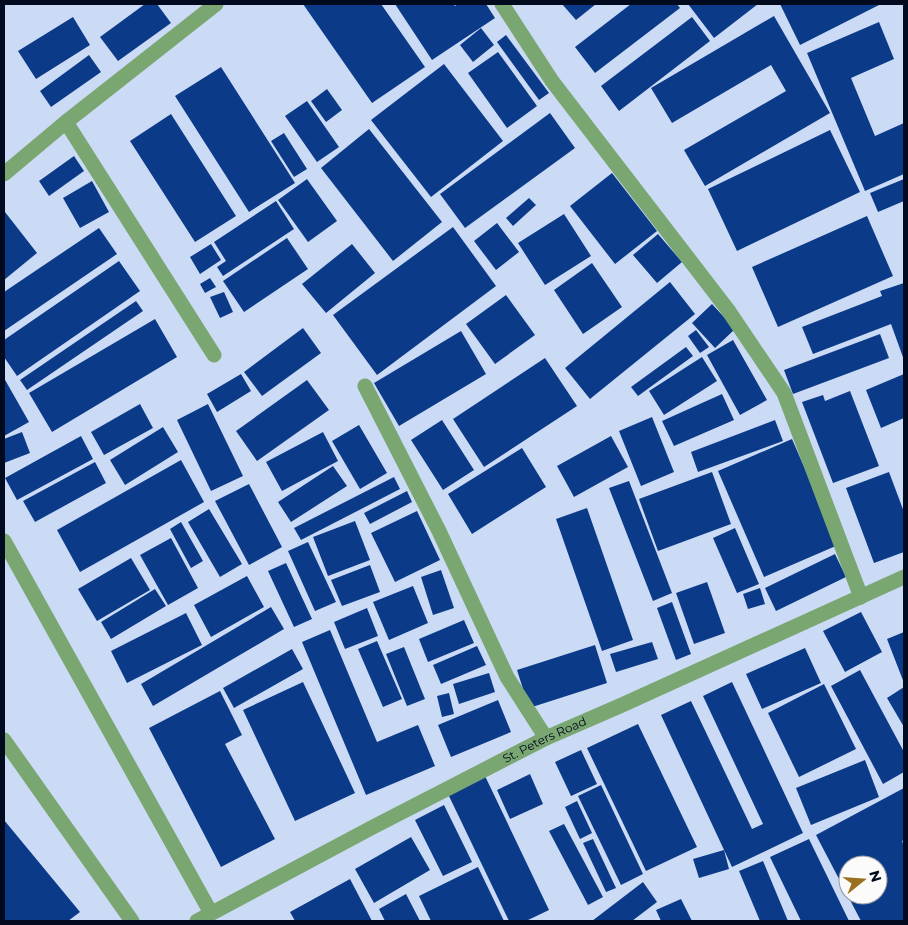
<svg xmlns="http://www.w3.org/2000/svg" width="908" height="925" font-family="Montserrat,sans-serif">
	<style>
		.building { fill: #0b3a89; fill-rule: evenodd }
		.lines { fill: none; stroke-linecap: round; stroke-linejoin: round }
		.minor { stroke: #79a671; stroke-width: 15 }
		.labels { text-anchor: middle; stroke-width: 5; stroke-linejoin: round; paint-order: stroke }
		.street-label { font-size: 12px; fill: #020a20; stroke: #fbfbfb }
	</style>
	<rect width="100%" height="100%" fill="#ccdbf5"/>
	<path class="building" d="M145 4H157L171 23 118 61 100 37Z
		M303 4H381L425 67 372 103Z
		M395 4H453L455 6 457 4H486L495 18 432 60Z
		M562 4H596L576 20Z
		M631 4H677L680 8 595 73 575 47Z
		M688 4H758L714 38Z
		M780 4H881L800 45Z
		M774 16 830 113 705 186 684 150 786 91 771 65 672 123 651 88Z
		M73 17 90 45 36 79 18 51Z
		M692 17 710 41 619 111 601 86Z
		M879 22 894 59 851 78 875 136 904 123V174L865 191 807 53Z
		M481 28 494 45 473 62 460 45Z
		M506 35 549 93 539 100 497 42Z
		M498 52 537 106 507 128 468 73Z
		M89 55 101 72 51 107 40 91Z
		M444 64 503 141 431 197 371 120Z
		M221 67 295 183 249 212 175 96Z
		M327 89 342 110 326 122 311 101Z
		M307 101 339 147 317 162 285 116Z
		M550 113 575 148 465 228 440 194Z
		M171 114 236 216 195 242 130 141Z
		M369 129 442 222 393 261 321 168Z
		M830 130 860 192 737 251 708 189Z
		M284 133 307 169 294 177 271 141Z
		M74 156 84 171 49 196 39 181Z
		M612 173 657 231 615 264 570 206Z
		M307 179 337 221 308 242 278 200Z
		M904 179V201L878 212 870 193Z
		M92 181 109 212 80 228 63 198Z
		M529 198 536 205 513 226 506 218Z
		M276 201 294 229 223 276 217 267 226 261 214 242Z
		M5 212 37 253 4 280V213Z
		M564 214 591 256 545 285 518 243Z
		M867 216 893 276 778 327 752 267Z
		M497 223 519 252 496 270 474 241Z
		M453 227 496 286 377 375 333 315Z
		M99 228 117 254 4 331V292Z
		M658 234 682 262 657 283 633 255Z
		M287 238 308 269 244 312 223 281Z
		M211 244 221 260 200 274 190 257Z
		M352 244 375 273 326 313 302 284Z
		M119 261 140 291 17 376 4 357V340Z
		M592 263 622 307 583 334 554 290Z
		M210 278 216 287 205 293 200 284Z
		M670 282 695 314 590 399 565 368Z
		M904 283V360L891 324 813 354 802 327 882 296 880 291Z
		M224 292 233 312 220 318 210 297Z
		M506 295 535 335 495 364 466 324Z
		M136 301 143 311 27 390 20 380Z
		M712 304 735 329 715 348 692 323Z
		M155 319 177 357 52 432 29 393Z
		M303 328 321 353 262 396 244 372Z
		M696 330 709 347 700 353 688 336Z
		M461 331 486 374 399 426 374 383Z
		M880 334 889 358 793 394 784 370Z
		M733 340 767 400 740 415 707 355Z
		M686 347 693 356 638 396 631 387Z
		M702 357 717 381 664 415 649 391Z
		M545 358 577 406 484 467 453 419Z
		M241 374 251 391 217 412 207 394Z
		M904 374V418L881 428 866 390Z
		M4 378 29 422 4 436Z
		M307 380 329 410 257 461 236 431Z
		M850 391 879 466 833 483 802 402 823 395 825 401Z
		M722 394 734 420 674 446 662 421Z
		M140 404 153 428 104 455 91 432Z
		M208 404 243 476 211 491 177 420Z
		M652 417 674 472 641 486 619 431Z
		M442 420 474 470 443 490 411 440Z
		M775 420 783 441 698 472 691 452Z
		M359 425 387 473 360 489 332 441Z
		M163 427 178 452 125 485 110 460Z
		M22 432 30 453 4 463V439Z
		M323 432 338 461 282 491 266 462Z
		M81 436 93 459 17 500 5 478Z
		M611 436 628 467 574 497 557 466Z
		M792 439 838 545 764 577 718 471Z
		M522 448 546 487 472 534 448 494Z
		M181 460 204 502 80 572 57 530Z
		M95 462 106 483 35 522 23 501Z
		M333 466 347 486 291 522 278 502Z
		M712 472 731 524 658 551 639 499Z
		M889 472 904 512V552L874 563 846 488Z
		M394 477 400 489 301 540 294 528Z
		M629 481 672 593 653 601 609 488Z
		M249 484 282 547 249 565 215 501Z
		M407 491 412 502 370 524 364 513Z
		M587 508 633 640 602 651 556 519Z
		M209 509 242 564 220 577 188 522Z
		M417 511 440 560 395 582 371 533Z
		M355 521 370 560 328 576 313 537Z
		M181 522 203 561 191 568 170 529Z
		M735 528 759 584 737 593 713 538Z
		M171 538 198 588 168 605 140 555Z
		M308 542 336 602 315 611 288 551Z
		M835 554 846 577 776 611 765 588Z
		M131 558 150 590 97 621 78 589Z
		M286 563 312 619 294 627 268 571Z
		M370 565 380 592 342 606 331 580Z
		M441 570 454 608 433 615 421 577Z
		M247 576 264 607 211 637 194 605Z
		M707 582 725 633 694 644 676 593Z
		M413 586 428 623 389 640 373 602Z
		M760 588 765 604 748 609 743 594Z
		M155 589 166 606 111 639 101 622Z
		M672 602 691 654 676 660 657 608Z
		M271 607 284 629 153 706 141 684Z
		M367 608 378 636 345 649 334 622Z
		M861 612 882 652 845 672 823 631Z
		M186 613 202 645 127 683 111 651Z
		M464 620 474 643 428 662 419 639Z
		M330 630 377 742 418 725 435 766 366 795 302 642Z
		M904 632V683L887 639Z
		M377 641 402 699 383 707 358 649Z
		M652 642 658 659 616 672 610 654Z
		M595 645 607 683 529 708 517 670Z
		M477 646 486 665 441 684 433 665Z
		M404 647 425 699 407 706 386 654Z
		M805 648 821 683 762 709 746 674Z
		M292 649 303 669 234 708 223 688Z
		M860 670 904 752V772L883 784 831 686Z
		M489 673 495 692 459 704 453 684Z
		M303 682 355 793 295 821 243 710Z
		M732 682 803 833 732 867 661 715 691 701 752 829 763 824 703 696Z
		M824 684 856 749 799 777 768 713Z
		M904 687V727L887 698Z
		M220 691 242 735 225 744 275 839 221 867 149 728Z
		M449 693 454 714 442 717 437 696Z
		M498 700 511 732 451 757 438 725Z
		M638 724 697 847 646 871 587 748Z
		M581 750 597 784 571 796 555 762Z
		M865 760 879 797 811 825 796 788Z
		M530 774 543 804 510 819 497 790Z
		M485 776 549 910 526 921H509L448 794Z
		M601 785 643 874 621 885 578 796Z
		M904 788V840L902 841 904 845V921H861L816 835ZM848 865H878V895H848Z
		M577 801 592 833 580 839 565 807Z
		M444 805 472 862 443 876 415 820Z
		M4 820 80 912 68 921H4Z
		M564 824 603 897 588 905 549 831Z
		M411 837 430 870 374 903 355 869Z
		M593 839 616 888 606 892 583 843Z
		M809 839 849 921H801L770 857Z
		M724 850 729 869 699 878 693 859Z
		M763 861 788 921H760L739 871Z
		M478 867 504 921H431L419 896Z
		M350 879 372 921H295L290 912Z
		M643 882 657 902 632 921H592Z
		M406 894 420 921H385L379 909Z
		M681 899 692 921H661L656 910Z"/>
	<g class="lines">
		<g class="minor">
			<path d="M502 4 552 81 728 310 784 393 861 597"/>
			<path d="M66 122 214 355"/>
			<path d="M4 174 66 122 216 4"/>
			<path d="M365 386 439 531 507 677 546 738"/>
			<path d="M4 541 211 913"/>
			<path d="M4 740 132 921"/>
			<path id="s1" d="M197 921 373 827 546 738 622 705 904 577"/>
		</g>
	</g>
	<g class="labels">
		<g class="street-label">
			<text dy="4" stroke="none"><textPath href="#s1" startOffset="392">St. Peters Road</textPath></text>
		</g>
	</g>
	<rect width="908" height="925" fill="none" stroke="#020a20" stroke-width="10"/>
	<g transform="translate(863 880) rotate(73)"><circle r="24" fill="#fbfbfb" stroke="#979ba3"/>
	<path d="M0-4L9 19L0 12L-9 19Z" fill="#9a711e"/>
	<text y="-8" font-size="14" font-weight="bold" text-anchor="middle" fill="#020a20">N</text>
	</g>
</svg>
